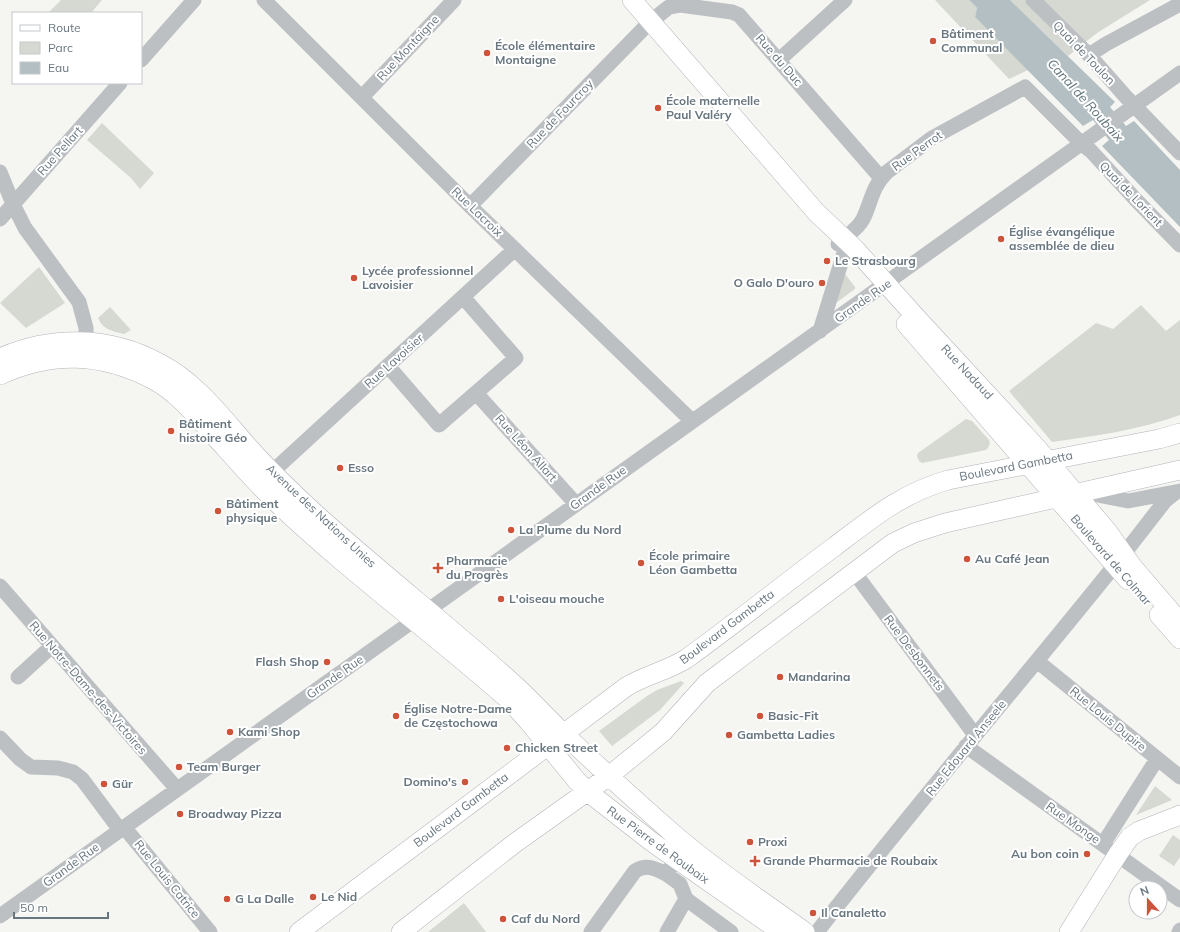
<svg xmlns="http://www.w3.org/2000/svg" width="1180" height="932" font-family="Mulish,sans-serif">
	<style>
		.green { fill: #d5d9d2 }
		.water { fill: #b3bfc2 }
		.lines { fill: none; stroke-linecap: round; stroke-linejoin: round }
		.major-casing { stroke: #b0b4b7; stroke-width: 20 }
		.minor { stroke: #bcc0c3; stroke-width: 15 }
		.major { stroke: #fff; stroke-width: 19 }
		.poi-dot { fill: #cd533a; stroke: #fff; stroke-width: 1.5 }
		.labels { text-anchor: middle; stroke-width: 4; stroke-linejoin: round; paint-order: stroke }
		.poi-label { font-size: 12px; font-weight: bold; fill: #68767f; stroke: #fff; text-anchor: start }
		.street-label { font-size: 12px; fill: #68767f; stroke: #fff }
		.water-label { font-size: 13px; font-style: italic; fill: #63777c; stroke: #fff }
	</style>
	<rect width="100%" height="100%" fill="#f5f5f2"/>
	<path class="green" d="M61 0H102L91 13H48Z
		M935 0H969L977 8 975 17 1028 70 1009 79Z
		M1010 0H1150L1097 33 1068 56Z
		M102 123 154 173 140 189 131 178 87 140Z
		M39 267 65 303 26 328 0 303Z
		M845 274 855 287V289L833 305Z
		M1141 305 1166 331 1180 320V415C1139 430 1095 436 1052 442L1009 391 1096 323 1113 329Z
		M110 307 131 330 124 334C113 331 103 330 98 318Z
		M966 419 972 421 989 440 990 443 988 448 986 450 922 463 919 461 917 456 918 453Z
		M681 681 684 683 660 710 612 746 599 731 647 696 657 690Z
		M1155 786 1172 800 1136 815Z
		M1173 835 1180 840V857L1174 866 1159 856Z
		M464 903 486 932H428Z"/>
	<path class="water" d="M969 0H1010L1115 102 1110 107 1126 126 1134 121 1180 170V227L1102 146 1109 140 1093 120 1083 126 975 17 977 8Z"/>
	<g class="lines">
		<g class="major-casing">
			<path id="major" d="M632 0 816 212 856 250 915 316 1036 447 1108 532 1132 566 1180 622
				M906 324 1128 580
				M0 358C51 335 110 336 159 363 198 383 224 420 252 451 273 474 296 496 319 517 380 572 445 623 507 678 528 696 546 717 566 736 602 770 639 804 677 837 717 871 762 901 805 932
				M0 375C52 351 101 353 152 379 175 391 192 411 209 430 231 454 251 478 275 501 349 572 433 633 510 701L528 721 577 781 588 792 652 842 781 932
				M1159 615 1180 639
				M299 932 626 687C645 675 667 671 686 659 736 623 784 584 834 547 871 519 902 493 948 480L1159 439 1180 433
				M401 932 515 843 609 776 663 732 707 683 893 543 914 533 945 523 1180 470
				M1069 932 1118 854 1130 837 1139 831 1180 815"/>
		</g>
		<path class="minor" d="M264 0 470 206 692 421
			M1033 0 1089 55 1126 97 1180 153
			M1089 55 1106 44 1180 4
			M141 60 194 0
			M779 60 845 0
			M362 97 454 0
			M0 172 13 204 25 228 79 302 86 328V353
			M470 206 650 22 669 7 680 5 732 12 739 15 881 178
			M0 219 120 83
			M838 244C845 237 858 229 863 219 872 201 871 188 887 172L932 138 1025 87 1082 144 1091 151 1137 201 1180 245
			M820 331 844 253
			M388 366 439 425 516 358 463 297
			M476 393 576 504
			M272 472 515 249
			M1087 493 1128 501 1180 491
			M1123 555 1165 501 1175 493
			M854 572 975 735
			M0 586 177 789
			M1037 661 1180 777
			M18 677 52 646
			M0 738 20 759 31 767 58 768 73 772 82 779 120 830
			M966 746 1180 900
			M124 827 210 932
			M1103 844 1157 759
			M671 867 666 874 680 884 686 899 731 932
			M0 916 1180 73
			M591 932 635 871C646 864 655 868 666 874
			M667 932 686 899
			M817 932C914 807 1016 688 1115 565
			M1179 932 1180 930"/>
		<use href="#major" class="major"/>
	</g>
	<g class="poi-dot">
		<circle cx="933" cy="41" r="4"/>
		<circle cx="487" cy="53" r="4"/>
		<circle cx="658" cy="108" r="4"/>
		<circle cx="1001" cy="239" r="4"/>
		<circle cx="827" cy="261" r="4"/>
		<circle cx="354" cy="278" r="4"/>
		<circle cx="822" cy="283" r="4"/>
		<circle cx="171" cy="431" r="4"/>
		<circle cx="340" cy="468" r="4"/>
		<circle cx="218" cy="511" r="4"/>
		<circle cx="511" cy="530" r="4"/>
		<circle cx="967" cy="559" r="4"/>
		<circle cx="641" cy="563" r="4"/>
		<path d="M436 562h4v4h4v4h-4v4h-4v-4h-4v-4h4z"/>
		<circle cx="501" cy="599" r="4"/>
		<circle cx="327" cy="662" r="4"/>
		<circle cx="780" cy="677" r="4"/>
		<circle cx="396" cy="716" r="4"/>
		<circle cx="760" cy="716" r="4"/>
		<circle cx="230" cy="732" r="4"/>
		<circle cx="729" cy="735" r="4"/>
		<circle cx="507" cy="748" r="4"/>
		<circle cx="179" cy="767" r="4"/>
		<circle cx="465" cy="782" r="4"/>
		<circle cx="104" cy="784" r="4"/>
		<circle cx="180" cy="814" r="4"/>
		<circle cx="750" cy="842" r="4"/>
		<circle cx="1087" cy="854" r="4"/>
		<path d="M753 855h4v4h4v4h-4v4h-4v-4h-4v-4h4z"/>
		<circle cx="313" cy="897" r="4"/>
		<circle cx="227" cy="899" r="4"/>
		<circle cx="813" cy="913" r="4"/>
		<circle cx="503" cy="919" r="4"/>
	</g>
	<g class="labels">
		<g class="poi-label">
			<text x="941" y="38">Bâtiment<tspan x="941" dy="14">Communal</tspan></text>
			<text x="495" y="50">École élémentaire<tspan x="495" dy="14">Montaigne</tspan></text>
			<text x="666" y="105">École maternelle<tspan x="666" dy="14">Paul Valéry</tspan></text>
			<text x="1009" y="236">Église évangélique<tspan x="1009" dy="14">assemblée de dieu</tspan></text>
			<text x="835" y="265">Le Strasbourg</text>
			<text x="362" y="275">Lycée professionnel<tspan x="362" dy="14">Lavoisier</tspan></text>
			<text x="814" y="287" text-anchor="end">O Galo D'ouro</text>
			<text x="179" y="428">Bâtiment<tspan x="179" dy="14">histoire Géo</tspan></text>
			<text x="348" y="472">Esso</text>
			<text x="226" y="508">Bâtiment<tspan x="226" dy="14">physique</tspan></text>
			<text x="519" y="534">La Plume du Nord</text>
			<text x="649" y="560">École primaire<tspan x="649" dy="14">Léon Gambetta</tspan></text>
			<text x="975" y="563">Au Café Jean</text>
			<text x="446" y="565">Pharmacie<tspan x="446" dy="14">du Progrès</tspan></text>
			<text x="509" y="603">L'oiseau mouche</text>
			<text x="319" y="666" text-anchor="end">Flash Shop</text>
			<text x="788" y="681">Mandarina</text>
			<text x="404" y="713">Église Notre-Dame<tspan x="404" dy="14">de Częstochowa</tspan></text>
			<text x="768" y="720">Basic-Fit</text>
			<text x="238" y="736">Kami Shop</text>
			<text x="737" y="739">Gambetta Ladies</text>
			<text x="515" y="752">Chicken Street</text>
			<text x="187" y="771">Team Burger</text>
			<text x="457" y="786" text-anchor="end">Domino's</text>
			<text x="112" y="788">Gür</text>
			<text x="188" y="818">Broadway Pizza</text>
			<text x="758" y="846">Proxi</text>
			<text x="1079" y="858" text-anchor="end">Au bon coin</text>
			<text x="763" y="865">Grande Pharmacie de Roubaix</text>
			<text x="321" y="901">Le Nid</text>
			<text x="235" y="903">G La Dalle</text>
			<text x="821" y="917">Il Canaletto</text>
			<text x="511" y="923">Caf du Nord</text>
		</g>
		<g class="street-label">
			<text transform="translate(408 48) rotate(-47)" y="4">Rue Montaigne</text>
			<text transform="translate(1084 53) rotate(46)" y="4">Quai de Toulon</text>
			<text transform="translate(779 60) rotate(49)" y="4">Rue du Duc</text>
			<text transform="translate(560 114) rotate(-46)" y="4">Rue de Fourcroy</text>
			<text transform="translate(60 151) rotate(-48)" y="4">Rue Pellart</text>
			<text transform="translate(917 151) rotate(-36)" y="4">Rue Perrot</text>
			<text transform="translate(1131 194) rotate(46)" y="4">Quai de Lorient</text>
			<text transform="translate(477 212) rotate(44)" y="4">Rue Lacroix</text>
			<text transform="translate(863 301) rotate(-35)" y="4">Grande Rue</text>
			<text transform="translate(394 361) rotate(-42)" y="4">Rue Lavoisier</text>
			<text transform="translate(967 372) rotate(47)" y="4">Rue Nadaud</text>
			<text transform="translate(526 448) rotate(48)" y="4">Rue Léon Allart</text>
			<text transform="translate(1016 466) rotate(-11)" y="4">Boulevard Gambetta</text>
			<text transform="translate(598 488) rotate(-36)" y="4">Grande Rue</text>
			<text transform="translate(321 516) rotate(43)" y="4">Avenue des Nations Unies</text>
			<text transform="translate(1111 560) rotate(49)" y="4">Boulevard de Colmar</text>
			<text transform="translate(727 627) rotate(-37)" y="4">Boulevard Gambetta</text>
			<text transform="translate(914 653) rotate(53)" y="4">Rue Desbonnets</text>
			<text transform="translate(335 677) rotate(-35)" y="4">Grande Rue</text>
			<text transform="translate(88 688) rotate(49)" y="4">Rue Notre-Dame-des-Victoires</text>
			<text transform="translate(1108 719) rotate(39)" y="4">Rue Louis Dupire</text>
			<text transform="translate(966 748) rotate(-51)" y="4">Rue Edouard Anseele</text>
			<text transform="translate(461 810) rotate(-37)" y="4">Boulevard Gambetta</text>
			<text transform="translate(1073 823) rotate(35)" y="4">Rue Monge</text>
			<text transform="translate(658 845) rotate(36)" y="4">Rue Pierre de Roubaix</text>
			<text transform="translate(71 865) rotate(-36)" y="4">Grande Rue</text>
			<text transform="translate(167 879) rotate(51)" y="4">Rue Louis Catrice</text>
		</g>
		<g class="water-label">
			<text transform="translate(1086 100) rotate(48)" y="5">Canal de Roubaix</text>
		</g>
	</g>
	<rect x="12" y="12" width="130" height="72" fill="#ffffff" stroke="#c3c8cc"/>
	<rect x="20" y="25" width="20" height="6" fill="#ffffff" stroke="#c3c8cc"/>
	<text x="48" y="32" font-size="12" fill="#68767f">Route</text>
	<rect x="20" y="42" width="20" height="12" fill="#d5d9d2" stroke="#c3c8cc"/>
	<text x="48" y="52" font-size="12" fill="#68767f">Parc</text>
	<rect x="20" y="62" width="20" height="12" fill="#b3bfc2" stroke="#c3c8cc"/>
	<text x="48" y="72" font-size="12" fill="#68767f">Eau</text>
	<g transform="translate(1148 900) rotate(339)"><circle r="19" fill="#ffffff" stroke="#c3c8cc"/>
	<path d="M0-3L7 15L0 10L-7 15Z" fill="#cd533a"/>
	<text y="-6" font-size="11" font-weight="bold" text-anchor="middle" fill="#68767f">N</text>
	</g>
	<path d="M14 912v6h94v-6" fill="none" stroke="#68767f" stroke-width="2"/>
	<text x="20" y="912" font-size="12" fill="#68767f" stroke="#ffffff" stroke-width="3" paint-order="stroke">50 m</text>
</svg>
